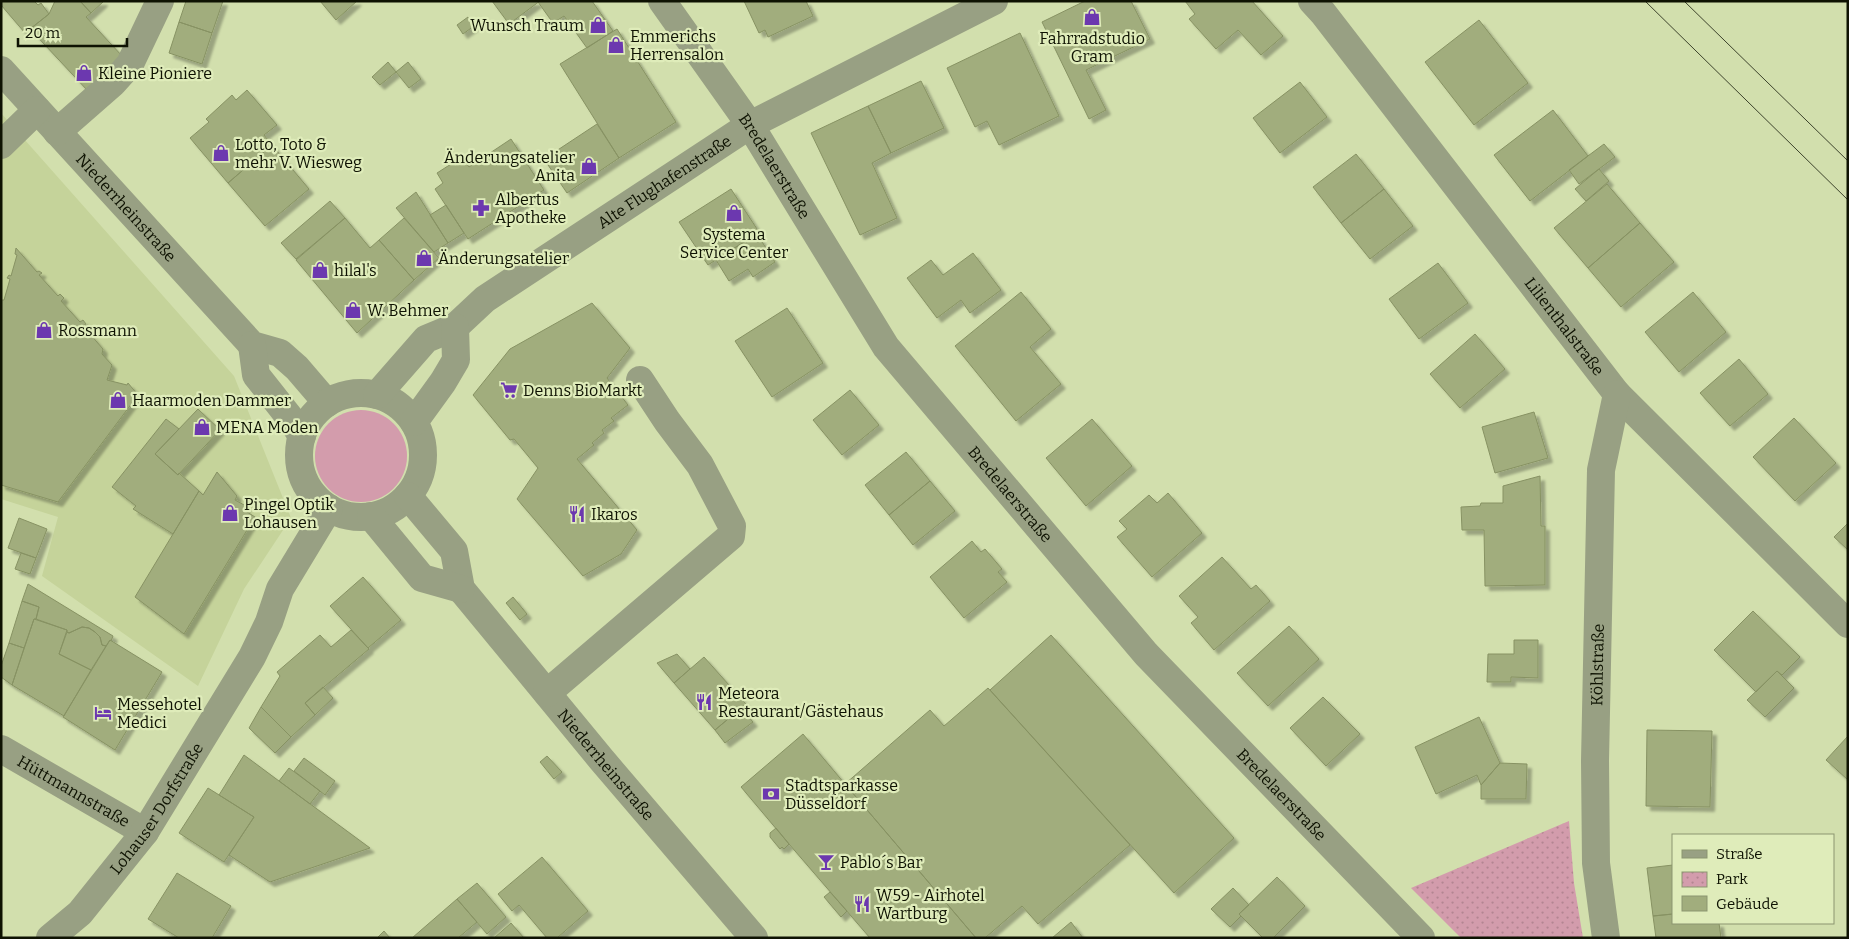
<svg xmlns="http://www.w3.org/2000/svg" width="1849" height="939" font-family="Bitter,serif">
	<style>
		.built { fill: #c5d39a }
		.grass { fill: #d39cac }
		.park { fill: url(#park-dots) }
		.building { fill: #a1ad7d; stroke: #879263; filter: url(#shadow) }
		.lines { fill: none; stroke-linecap: round; stroke-linejoin: round }
		.minor { stroke: #98a083; stroke-width: 28 }
		.tram { stroke: #3d432b; stroke-width: 1 }
		.labels { text-anchor: middle; stroke-width: 4.5; stroke-linejoin: round; paint-order: stroke }
		.poi-label { font-size: 16px; fill: #0e1202; stroke: #dfecba; text-anchor: start }
		.street-label { font-size: 16px; fill: #0e1202; stroke: #dfecba }
	</style>
	<defs>
		<pattern id="park-dots" width="8" height="8" patternUnits="userSpaceOnUse" patternTransform="scale(1.25)"><rect width="8" height="8" fill="#d39cac"/><path d="M2 2h.1M6 6h.1" fill="none" stroke="#b48592" stroke-width="1.8" stroke-linecap="round"/></pattern>
		<filter id="shadow"><feDropShadow dx="4.5" dy="4.5" stdDeviation="1" flood-color="#0004"/></filter>
	</defs>
	<rect width="100%" height="100%" fill="#d2dfad"/>
	<path class="built" d="M1 113 234 376 291 518 244 589 198 686 42 576 58 517 1 499Z"/>
	<path class="grass" d="M315 456a46 46 0 1 1 92 0a46 46 0 1 1-92 0Z"/>
	<path class="park" d="M1569 821 1574 883 1583 938H1461L1411 888Z"/>
	<path class="building" d="M1 1H34L38 5 41 3 49 14 25 33 1 5Z
		M55 1H80L91 13 86 17 123 57 87 90 30 29 49 14Z
		M80 1H103V2L91 13Z
		M186 1H223L212 33 179 22Z
		M320 1H357L336 20Z
		M492 1H540L509 24Z
		M540 1H592L613 31 587 48 564 16 553 23 538 2Z
		M744 1H806L813 16 768 37 765 30 759 33Z
		M1085 1H1131L1150 39 1086 70 1106 110 1089 119 1042 22Z
		M1185 1H1252L1283 36 1261 55 1238 30 1216 49 1189 19 1195 14Z
		M468 17 474 26 463 34 457 25Z
		M1479 20 1528 83 1474 125 1425 62Z
		M179 22 212 33 202 64 169 53Z
		M617 29 676 122 619 158 560 64Z
		M1020 33 1059 116 999 145 987 121 975 127 947 68Z
		M388 62 396 72 380 85 372 77Z
		M408 62 421 79 409 88 396 72Z
		M921 81 944 128 891 153 868 106Z
		M1300 82 1327 117 1280 153 1253 118Z
		M247 90 277 125 264 135 272 145 228 183 190 138 209 122 206 119 232 95 236 100Z
		M868 106 891 153 872 163 897 218 860 235 811 133Z
		M1553 110 1588 156 1530 201 1494 155Z
		M597 124 619 158 567 193 544 159Z
		M511 139 544 190 468 239 435 189 443 183 437 173 462 157 469 167Z
		M1604 144 1615 157 1579 184 1569 170Z
		M272 145 309 189 265 226 228 183Z
		M1356 154 1384 189 1341 223 1313 187Z
		M1599 169 1609 181 1586 201 1575 189Z
		M1607 184 1640 223 1588 268 1554 228Z
		M731 189 759 232 708 265 679 222Z
		M1384 189 1413 226 1370 259 1341 223Z
		M416 192 448 243 434 252 396 208Z
		M330 201 345 218 296 259 281 243Z
		M446 205 464 233 448 243 430 215Z
		M345 218 370 248 379 240 414 280 357 333 296 260Z
		M404 218 439 258 414 280 379 240Z
		M1640 223 1674 262 1621 307 1588 268Z
		M757 234 775 262 753 277 748 269 729 281 716 260Z
		M16 248 37 272 39 271 42 273 39 275 58 296 60 294 64 298 61 301 80 322 83 320 86 324 83 326 103 349 102 354 112 365 107 380 127 385 128 383 138 395 58 502 1 485V300H4L10 279 7 278 9 275 11 276 17 255 15 254Z
		M973 253 1001 290 970 313 961 300 937 318 907 278 931 260 943 275Z
		M1438 263 1468 303 1419 339 1389 299Z
		M1021 292 1051 329 1030 347 1061 384 1016 421 955 346Z
		M1693 292 1726 332 1679 372 1645 332Z
		M592 303 630 348 607 378 628 405 611 418 614 421 602 430 604 433 592 443 594 445 577 459 637 530 621 554 583 576 517 499 538 468 514 439 510 440 473 395 510 349Z
		M787 308 823 363 772 397 735 341Z
		M1475 334 1505 369 1460 408 1430 374Z
		M1739 359 1768 394 1730 426 1700 393Z
		M850 390 879 425 842 455 813 420Z
		M198 409 220 430 178 475 155 454Z
		M1534 412 1548 458 1495 473 1482 427Z
		M1794 418 1836 463 1795 501 1753 457Z
		M166 419 179 429 155 454 178 475 179 473 199 491 173 534 133 509 136 506 112 487Z
		M1092 419 1132 466 1086 506 1046 458Z
		M906 452 930 481 889 515 865 485Z
		M217 472 237 496 235 500 246 506 244 510 255 517 184 634 135 597 199 491 203 495Z
		M1540 476 1541 526H1545V585L1485 586 1484 530H1462L1461 507 1480 506 1481 503H1503V486Z
		M930 481 955 511 913 545 889 515Z
		M1168 493 1202 533 1152 577 1117 537 1127 529 1119 521 1149 495 1157 503Z
		M19 518 47 529 36 558 8 548Z
		M1848 523V550L1834 537Z
		M972 541 981 552 985 549 1002 569 998 572 1007 582 964 618 930 577Z
		M21 553 36 558 30 574 15 569Z
		M1222 557 1251 589 1256 585 1270 601 1214 650 1191 623 1198 617 1179 596Z
		M363 577 401 620 368 648 330 606Z
		M28 584 113 636 111 641 110 640 106 646 102 645 100 637 95 632 89 628 82 627 69 633 67 632V630L36 619 39 607 22 601Z
		M513 597 527 614 520 620 506 603Z
		M22 601 39 607 36 619H34L24 648 9 643Z
		M1753 611 1800 657 1782 675 1777 671 1756 692 1714 650Z
		M34 619 67 630 59 654 91 670 64 716 12 685Z
		M1289 626 1319 659 1268 706 1237 673Z
		M82 627 89 628 95 632 100 637 102 645 106 646 91 670 59 654 67 632 69 633Z
		M351 630 369 649 305 703 315 715 291 737 261 707 280 676 277 672 320 635 331 647Z
		M1051 635 1234 838 1174 893 990 690Z
		M110 640 162 672 115 750 63 717Z
		M1514 640H1538V678L1511 677V682H1487L1488 654H1514Z
		M9 643 24 648 12 685 1 677V666Z
		M677 654 690 669 674 683 657 663Z
		M704 657 746 704 715 730 674 683Z
		M1777 671 1794 688 1765 717 1747 700Z
		M323 687 333 698 315 715 305 703Z
		M988 688 1130 845 1038 924 1022 906 985 938H976L845 784 930 710 944 726Z
		M1323 697 1360 734 1326 766 1290 728Z
		M261 707 291 737 275 753 249 728Z
		M741 708 753 722 725 743 715 730Z
		M1479 717 1500 763 1481 785 1477 775 1436 794 1415 747Z
		M1647 730 1712 731 1710 807 1646 806Z
		M803 734 845 784 976 938H870L789 844 741 787Z
		M1848 736V780L1826 760Z
		M244 755 279 781 370 848 270 882 229 855 254 817 219 795Z
		M547 756 562 772 554 779 540 762Z
		M304 758 335 781 325 795 294 771Z
		M1500 763 1527 764 1526 799H1481V785Z
		M289 768 320 791 310 804 279 781Z
		M208 788 254 817 224 862 179 833Z
		M776 828 789 844 784 849 782 847 780 849 770 837V833Z
		M542 857 588 911 557 938H547L519 905 512 911 498 894Z
		M1673 865V914L1653 916 1647 868Z
		M177 873 231 906 212 938H179L148 919Z
		M1277 877 1305 906 1273 938H1263L1239 914Z
		M477 883 506 917 487 934 457 899Z
		M1233 888 1249 905 1239 914 1241 916 1230 927 1211 909Z
		M830 892 847 911 841 917 824 897Z
		M457 899 477 922 458 938H412Z
		M1673 914V923H1719L1721 938H1656L1653 916Z
		M1071 922 1083 938H1052Z
		M511 923 524 938H494Z
		M384 931 390 938H377Z"/>
	<g class="lines">
		<g class="minor">
			<path id="s1" d="M662 1 750 125 886 347 1146 654 1421 938"/>
			<path id="s2" d="M1312 1 1323 13 1617 394 1848 624"/>
			<path id="s3" d="M1 70 252 345 280 353 297 368 327 403"/>
			<path d="M57 132 113 83 130 64 160 1"/>
			<path d="M1 145 37 110"/>
			<path d="M252 345 256 375 290 418 302 436"/>
			<circle cx="361" cy="455" r="62"/>
			<path id="s4" d="M377 395 426 339 455 327 485 299 750 125 994 1"/>
			<path d="M414 422 443 382 456 360 455 327"/>
			<path id="s5" d="M408 496 454 551 461 589 601 759 754 938"/>
			<path d="M371 516 422 578 461 589"/>
			<path d="M547 693 731 536 732 526 700 465 667 421 640 380"/>
			<path id="s6" d="M1 749 145 832"/>
			<path id="s7" d="M50 938 80 913 145 832 252 657 269 622 280 589 329 508"/>
			<path id="s8" d="M1606 938 1596 863 1595 761 1601 470 1617 394"/>
		</g>
		<path class="tram" d="M1645 1 1848 200
			M1684 1 1848 161"/>
	</g>
	<defs>
		<g id="shop-bare" transform="scale(1.35)"><path d="M-5-2.5h2.3a2.7 3.5 0 0 1 5.4 0H5L5.5 6h-11ZM-1.5-2.5h3a1.5 2.3 0 0 0-3 0Z" fill="#6c38af" stroke="#dfecba" stroke-width="2.5" paint-order="stroke"/></g>
		<g id="pharmacy-bare" transform="scale(1.35)"><path d="M-2-6h4v4h4v4h-4v4h-4v-4h-4v-4h4Z" fill="#6c38af" stroke="#dfecba" stroke-width="2.5" paint-order="stroke"/></g>
		<g id="supermarket-bare" transform="scale(1.35)"><path d="M-6-5.5h2.5l.6 2H6L4.5 2H-2.5L-4.4-4H-6ZM-1.5 3.2a1.3 1.3 0 1 0 .1 0ZM3 3.2a1.3 1.3 0 1 0 .1 0Z" fill="#6c38af" stroke="#dfecba" stroke-width="2.5" paint-order="stroke"/></g>
		<g id="restaurant-bare" transform="scale(1.35)"><path d="M-5-6h1v4h1v-4h1v4h1v-4h1v5L-1.5 .5V6h-2V.5L-5-1ZM5-6V6H3V1.5H1.5Q1.5-4 5-6Z" fill="#6c38af" stroke="#dfecba" stroke-width="2.5" paint-order="stroke"/></g>
		<g id="hotel-bare" transform="scale(1.35)"><path d="M-6-4.5h1.5V1H6V5H4.5V3h-9V5H-6ZM-4 0a1.8 1.8 0 1 1 3.6 0ZM.5 0V-2.5h3Q6-2.5 6 0Z" fill="#6c38af" stroke="#dfecba" stroke-width="2.5" paint-order="stroke"/></g>
		<g id="bank-bare" transform="scale(1.35)"><path d="M-6-4H6V4H-6ZM0-2.3a2.3 2.3 0 1 0 0 4.6a2.3 2.3 0 1 0 0-4.6Z" fill="#6c38af" stroke="#dfecba" stroke-width="2.5" paint-order="stroke"/></g>
		<g id="bar-bare" transform="scale(1.35)"><path d="M-6-5H6L.8 .8V4.5H3.5V6h-7V4.5H-.8V.8Z" fill="#6c38af" stroke="#dfecba" stroke-width="2.5" paint-order="stroke"/></g>
	</defs>
	<g fill-rule="evenodd">
		<use href="#shop-bare" x="1092" y="17"/>
		<use href="#shop-bare" x="598" y="25"/>
		<use href="#shop-bare" x="616" y="45"/>
		<use href="#shop-bare" x="84" y="73"/>
		<use href="#shop-bare" x="221" y="153"/>
		<use href="#shop-bare" x="589" y="166"/>
		<use href="#pharmacy-bare" x="481" y="208"/>
		<use href="#shop-bare" x="734" y="213"/>
		<use href="#shop-bare" x="424" y="258"/>
		<use href="#shop-bare" x="320" y="270"/>
		<use href="#shop-bare" x="353" y="310"/>
		<use href="#shop-bare" x="44" y="330"/>
		<use href="#supermarket-bare" x="509" y="390"/>
		<use href="#shop-bare" x="118" y="400"/>
		<use href="#shop-bare" x="202" y="427"/>
		<use href="#shop-bare" x="230" y="513"/>
		<use href="#restaurant-bare" x="577" y="514"/>
		<use href="#restaurant-bare" x="704" y="702"/>
		<use href="#hotel-bare" x="103" y="713"/>
		<use href="#bank-bare" x="771" y="794"/>
		<use href="#bar-bare" x="826" y="862"/>
		<use href="#restaurant-bare" x="862" y="904"/>
	</g>
	<g class="labels">
		<g class="poi-label">
			<text x="584" y="31" text-anchor="end">Wunsch Traum</text>
			<text x="630" y="42">Emmerichs<tspan x="630" dy="18">Herrensalon</tspan></text>
			<text x="1092" y="44" text-anchor="middle">Fahrradstudio<tspan x="1092" dy="18">Gram</tspan></text>
			<text x="98" y="79">Kleine Pioniere</text>
			<text x="235" y="150">Lotto, Toto &amp;<tspan x="235" dy="18">mehr V. Wiesweg</tspan></text>
			<text x="575" y="163" text-anchor="end">Änderungsatelier<tspan x="575" dy="18">Anita</tspan></text>
			<text x="495" y="205">Albertus<tspan x="495" dy="18">Apotheke</tspan></text>
			<text x="734" y="240" text-anchor="middle">Systema<tspan x="734" dy="18">Service Center</tspan></text>
			<text x="438" y="264">Änderungsatelier</text>
			<text x="334" y="276">hilal's</text>
			<text x="367" y="316">W. Behmer</text>
			<text x="58" y="336">Rossmann</text>
			<text x="523" y="396">Denns BioMarkt</text>
			<text x="132" y="406">Haarmoden Dammer</text>
			<text x="216" y="433">MENA Moden</text>
			<text x="244" y="510">Pingel Optik<tspan x="244" dy="18">Lohausen</tspan></text>
			<text x="591" y="520">Ikaros</text>
			<text x="718" y="699">Meteora<tspan x="718" dy="18">Restaurant/Gästehaus</tspan></text>
			<text x="117" y="710">Messehotel<tspan x="117" dy="18">Medici</tspan></text>
			<text x="785" y="791">Stadtsparkasse<tspan x="785" dy="18">Düsseldorf</tspan></text>
			<text x="840" y="868">Pablo´s Bar</text>
			<text x="876" y="901">W59 - Airhotel<tspan x="876" dy="18">Wartburg</tspan></text>
		</g>
		<g class="street-label">
			<text dy="6" stroke="none"><textPath href="#s1" startOffset="200">Bredelaerstraße</textPath></text>
			<text dy="6" stroke="none"><textPath href="#s4" startOffset="361">Alte Flughafenstraße</textPath></text>
			<text dy="6" stroke="none"><textPath href="#s3" startOffset="186">Niederrheinstraße</textPath></text>
			<text dy="6" stroke="none"><textPath href="#s2" startOffset="412">Lilienthalstraße</textPath></text>
			<text dy="6" stroke="none"><textPath href="#s1" startOffset="605">Bredelaerstraße</textPath></text>
			<text dy="6" stroke="none"><textPath href="#s8" startOffset="274">Köhlstraße</textPath></text>
			<text dy="6" stroke="none"><textPath href="#s5" startOffset="338">Niederrheinstraße</textPath></text>
			<text dy="6" stroke="none"><textPath href="#s6" startOffset="84">Hüttmannstraße</textPath></text>
			<text dy="6" stroke="none"><textPath href="#s1" startOffset="1010">Bredelaerstraße</textPath></text>
			<text dy="6" stroke="none"><textPath href="#s7" startOffset="169">Lohauser Dorfstraße</textPath></text>
		</g>
	</g>
	<rect width="1849" height="939" fill="none" stroke="#0e1202" stroke-width="5"/>
	<rect x="1672" y="834" width="162" height="90" fill="#dfecba" stroke="#8b9570"/>
	<rect x="1682" y="850" width="25" height="8" fill="#98a083" stroke="#8b9570"/>
	<text x="1716" y="859" font-size="15" fill="#0e1202">Straße</text>
	<rect x="1682" y="872" width="25" height="15" fill="url(#park-dots)" stroke="#8b9570"/>
	<text x="1716" y="884" font-size="15" fill="#0e1202">Park</text>
	<rect x="1682" y="896" width="25" height="15" fill="#a1ad7d" stroke="#8b9570"/>
	<text x="1716" y="909" font-size="15" fill="#0e1202">Gebäude</text>
	<path d="M18 38v8h109v-8" fill="none" stroke="#0e1202" stroke-width="2.5"/>
	<text x="25" y="38" font-size="15" fill="#0e1202" stroke="#dfecba" stroke-width="4" paint-order="stroke">20 m</text>
</svg>
